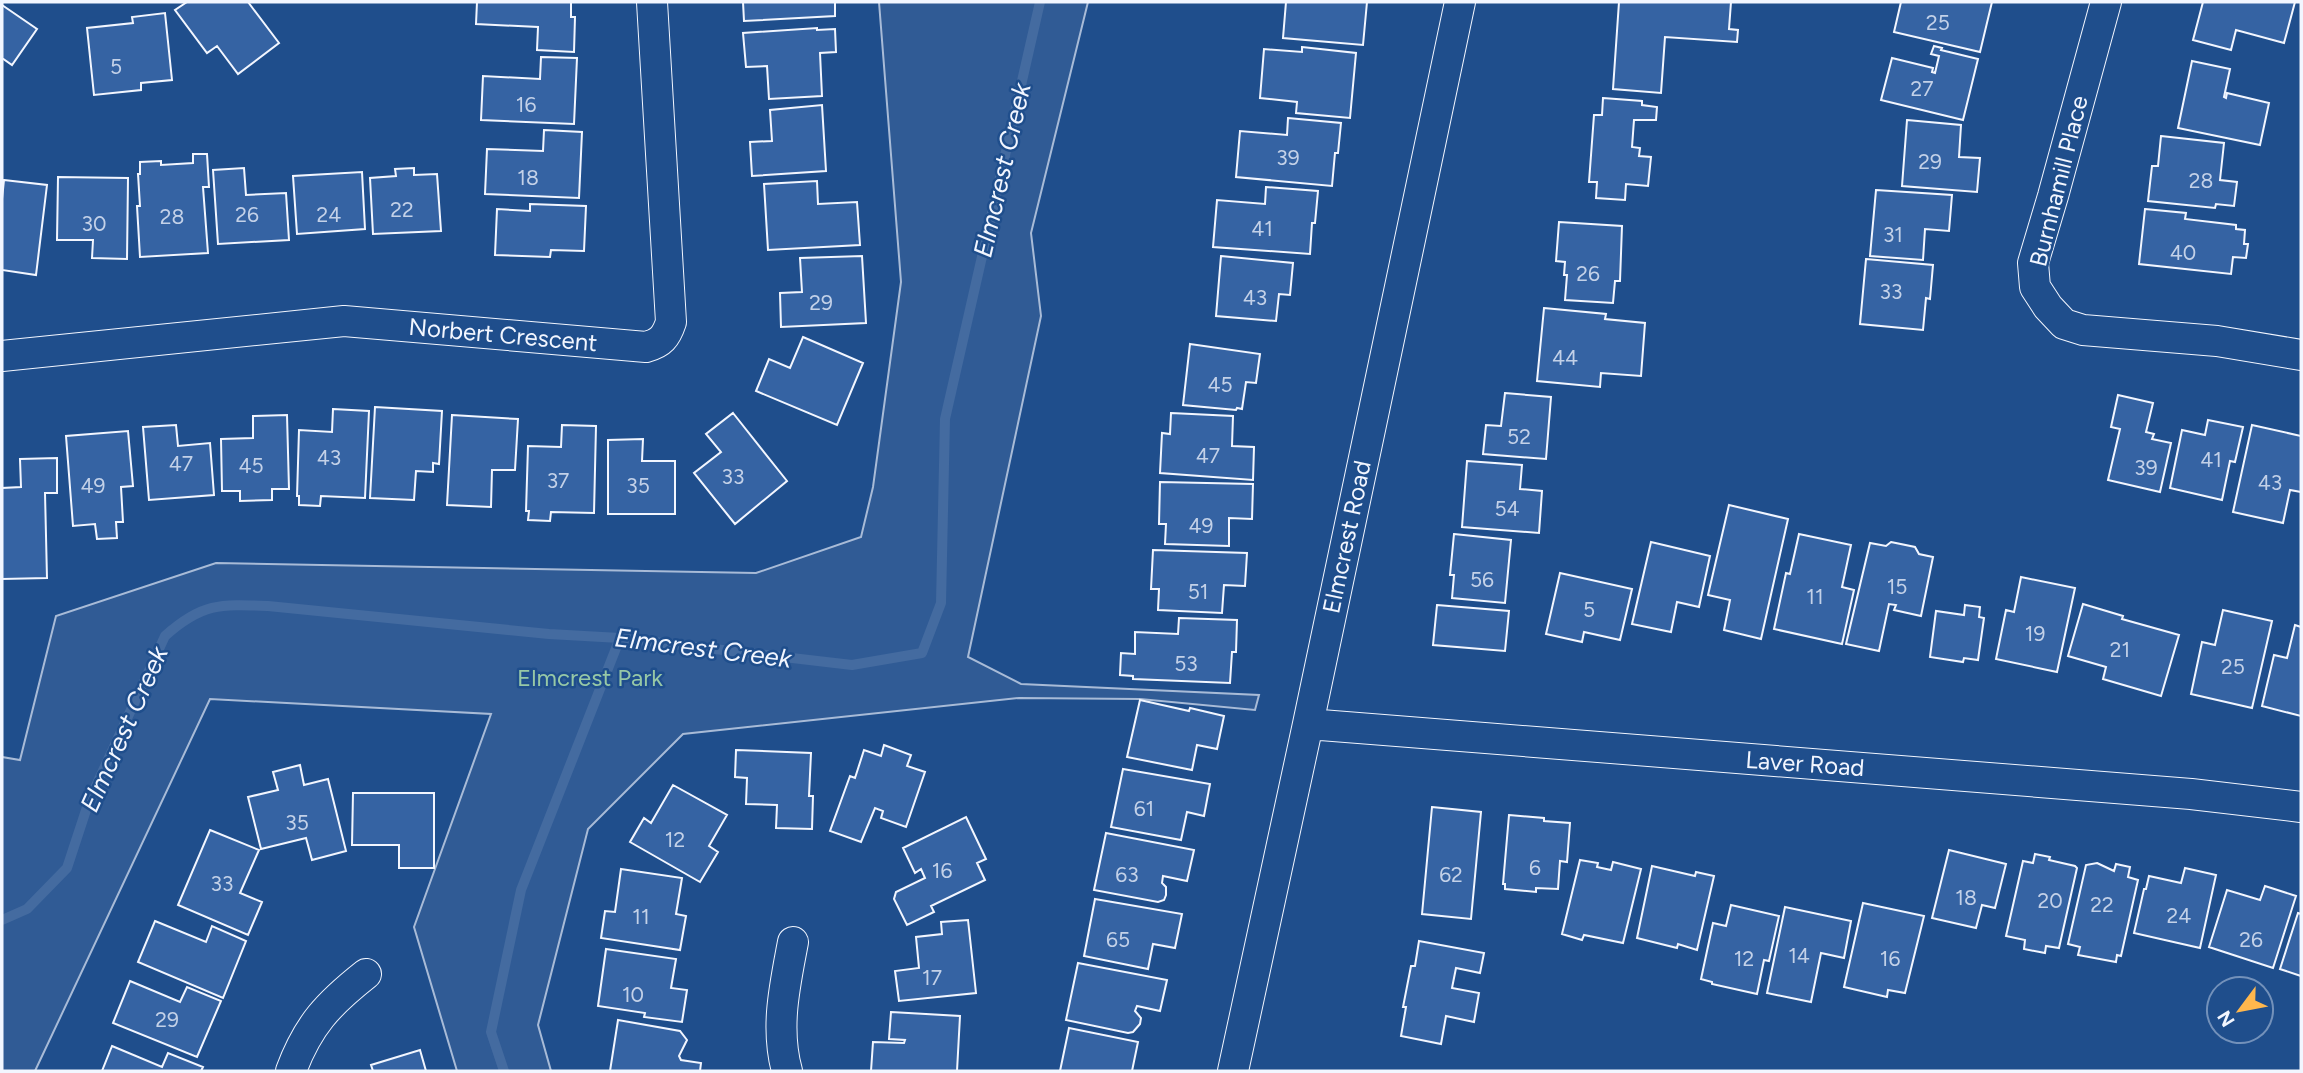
<svg xmlns="http://www.w3.org/2000/svg" width="2303" height="1073" font-family="Figtree,sans-serif">
	<style>
		.built { fill: #305b95; stroke: #a8bbd7; stroke-width: 2 }
		.lines { fill: none; stroke-linecap: round; stroke-linejoin: round }
		.stream { stroke: #446ba0; stroke-width: 10 }
		.building { fill: #3563a3; stroke: #f2f6ff; stroke-width: 2 }
		.street-casing { stroke: #f2f6ff; stroke-width: 32 }
		.street { stroke: #1f4e8c; stroke-width: 30 }
		.labels { text-anchor: middle; stroke-width: 5; stroke-linejoin: round; paint-order: stroke }
		.number-label { font-size: 21px; fill: #c3d1e8 }
		.street-label { font-size: 24px; fill: #f2f6ff; stroke: #1f4e8c }
		.park-label { font-size: 24px; fill: #97c8a6; stroke: #1f4e8c }
		.water-label { font-size: 26px; font-style: italic; fill: #f2f6ff; stroke: #1f4e8c }
	</style>
	<rect width="100%" height="100%" fill="#1f4e8c"/>
	<path class="built" d="M879 2H1088L1031 233 1041 316 968 657 1021 684 1259 695 1255 710 1140 699 1019 698 683 734 588 829 538 1025 551 1071H457L414 927 491 714 210 699 35 1071H2V757L20 760 56 616 216 563 756 573 861 537 873 487 901 282Z"/>
	<g class="lines">
		<path class="stream" d="M2 920 27 909 67 868 89 801 165 636C202 603 220 604 268 606L549 634 620 638 852 665 922 653 941 603 945 419 1040 2
			M504 1071 491 1032 521 890 620 638"/>
	</g>
	<path class="building" d="M187 2H248L279 43 238 74 217 46 207 53 175 10Z
		M477 2H571V17H575L574 52 537 50 538 27 476 24Z
		M743 2H835V16L744 21Z
		M1286 2H1367L1363 45 1283 38Z
		M1619 2H1731L1729 29 1738 30 1737 42 1665 37 1661 93 1613 89Z
		M1901 2H1992L1980 52 1894 32Z
		M2203 2H2295L2284 43 2236 30 2231 50 2193 40Z
		M2 5 37 29 12 65 2 58Z
		M165 13 172 80 141 83V90L94 95 87 28 133 23 132 17Z
		M817 28V30L835 29 836 52 820 53 822 96 769 99 767 66 746 67 743 33Z
		M1934 46 1942 48 1941 50 1978 59 1963 120 1881 100 1892 58 1933 68 1932 72 1935 73 1939 56 1931 54Z
		M1302 47 1356 53 1350 118 1296 113 1297 102 1260 98 1264 49 1302 52Z
		M541 57 577 58 574 124 481 120 483 76 540 79Z
		M2192 61 2230 69 2224 97 2226 98 2227 93 2269 103 2260 145 2178 128Z
		M1603 98 1642 101V105L1657 107 1656 120H1634L1632 147 1640 148 1639 156 1651 157 1648 186 1626 184 1625 200 1596 198 1597 182H1589L1594 115H1602Z
		M822 105 826 171 752 176 750 142 772 141 770 110Z
		M1288 118 1341 123 1338 153H1335L1332 186 1236 177 1240 131 1287 135Z
		M1907 120 1961 125 1959 157 1980 158 1977 192 1902 186Z
		M544 130 582 132 579 198 485 194 487 149 543 151Z
		M2161 136 2224 143 2220 180 2237 182 2234 206 2216 204 2215 208 2148 201 2152 166H2158Z
		M193 154H207L209 187H203L208 253 140 257 137 206H140L138 174H140V162L161 161V165L193 163Z
		M244 168 246 195 286 193 289 240 218 244 213 170Z
		M414 168V175L437 174 441 231 373 234 370 178 396 176 395 169Z
		M362 172 365 229 297 234 293 176Z
		M58 177 128 178 127 259 92 258 93 240H57Z
		M4 180 47 185 36 275 2 270V199Z
		M817 181 818 204 857 202 860 245 768 250 764 184Z
		M1266 187 1318 191 1315 223H1312L1310 254 1213 247 1217 200 1265 204Z
		M1876 190 1952 195 1949 231 1925 229 1923 260 1870 256Z
		M530 204 586 206 584 251 551 250 550 257 495 255 497 209 530 211Z
		M2145 209 2186 213 2185 219 2236 225V229L2245 230 2244 244H2248L2246 258 2233 257 2231 274 2139 264Z
		M1559 222 1622 226 1620 281H1615L1613 303 1565 300 1567 275H1564L1565 262 1556 261Z
		M862 256 866 323 781 327 780 293 802 292 800 258Z
		M1221 256 1293 263 1290 295 1279 294 1276 321 1216 316Z
		M1866 259 1933 265 1930 299 1926 298 1923 330 1860 324Z
		M1544 308 1606 314 1605 319 1645 323 1641 376 1601 373 1600 387 1537 381Z
		M803 337 863 363 837 425 756 391 769 359 790 368Z
		M1190 344 1260 354 1256 383 1246 382 1242 409 1237 408 1236 410 1183 405Z
		M1505 393 1551 397 1546 459 1483 454 1486 425 1501 426Z
		M2118 395 2153 403 2146 432 2154 434 2152 439 2171 443 2160 492 2108 480 2120 429 2111 427Z
		M375 407 442 411 439 464 433 463V472L416 471 414 500 370 498Z
		M333 409 369 411 365 498 321 496 320 506 299 505V496H297L299 430 332 432Z
		M733 413 787 481 735 524 694 473 721 452 706 434Z
		M1171 413 1233 416 1232 446 1254 447 1253 480 1160 473 1162 433 1170 434Z
		M287 415 289 489H272V500L240 501V491H222L221 439 253 438V416Z
		M452 415 518 419 515 470H492L491 507 447 505Z
		M2208 420 2243 427 2235 462 2230 461 2222 500 2170 488 2182 430 2205 435Z
		M176 425 178 446 210 443 214 495 149 500 143 427Z
		M562 425 596 426 594 513 551 512 550 521 528 520 529 511H526L528 446 561 447Z
		M2252 425 2301 436V492L2290 490 2283 523 2233 512Z
		M128 431 133 486 121 487 123 522H116L117 538 97 539 95 524 73 526 66 436Z
		M643 439 642 461H675V514H608V440Z
		M57 458V493H45L47 578 2 579V488L21 487 20 459Z
		M1467 461 1522 465 1520 489 1542 491 1539 533 1462 527Z
		M1160 482 1253 484 1252 519 1229 518V546L1165 544 1166 524H1159Z
		M1729 505 1788 519 1761 639 1724 630 1730 600 1708 595Z
		M1454 534 1511 540 1505 603 1452 598 1454 575H1450Z
		M1799 534 1851 545 1842 587 1854 590 1842 644 1774 629 1786 573 1790 574Z
		M1651 542 1710 556 1699 607 1677 602 1671 632 1632 624Z
		M1891 542 1915 547 1919 554 1933 557 1921 616 1894 610 1896 605 1889 604 1879 651 1846 644 1870 543 1886 546Z
		M1153 550 1247 553 1245 586 1224 585 1222 613 1158 610 1159 589H1151Z
		M1560 573 1632 589 1620 640 1584 632 1582 642 1546 634Z
		M2021 577 2075 588 2057 672 1996 659 2006 610 2014 612Z
		M2083 604 2123 616 2122 619 2179 635 2161 696 2103 679 2106 667 2068 656Z
		M1437 605 1509 611 1505 651 1433 645Z
		M1965 605 1980 607 1979 617 1984 618 1978 660 1964 658 1963 662 1930 657 1936 611 1964 615Z
		M2223 610 2272 621 2252 708 2191 694 2202 642 2215 645Z
		M1179 618 1237 620 1236 652H1232L1230 683 1133 679V676L1120 675 1121 653 1135 654V632L1178 634Z
		M2295 625 2301 627V716L2262 706 2274 655 2287 658Z
		M1140 700 1189 711 1190 708 1224 716 1217 749 1197 745 1192 770 1127 757Z
		M884 745 911 755 907 766 925 772 906 827 881 818 883 811 875 808 861 842 830 831 850 776 855 778 864 750 881 756Z
		M736 750 811 753 809 796H813L812 829 776 828 777 805 746 804 747 778 735 777Z
		M300 765 304 785 328 779 346 851 312 860 306 838 261 849 248 797 278 790 273 772Z
		M1123 769 1210 784 1204 816 1187 812 1181 840 1111 827Z
		M673 785 727 815 709 846 718 852 700 882 630 842 644 818 651 823Z
		M353 793H434V868H399V845H352Z
		M1432 807 1481 812 1471 919 1422 914Z
		M1509 815 1544 818V821L1570 823 1567 862 1560 861 1558 889 1536 888V892L1505 889V884H1503Z
		M966 817 986 859 977 863 985 880 931 906 934 912 907 925 894 899 896 892 925 878 921 869 915 873 903 848Z
		M210 830 259 850 240 893 262 902 248 935 178 905Z
		M1106 833 1194 850 1187 881 1163 876 1162 883 1166 887V895L1164 900 1158 902 1094 890Z
		M1949 850 2006 864 1995 908 1982 905 1976 928 1932 918Z
		M2035 854 2050 857 2049 860 2075 866 2077 868 2059 948 2046 946 2045 953 2024 949 2025 940 2006 936 2023 861 2033 863Z
		M1580 860 1598 863 1597 867 1611 870 1613 862 1641 869 1623 943 1584 935 1582 940 1562 934Z
		M2097 863 2114 871 2116 864 2130 867 2128 877 2138 880 2121 956 2117 955 2116 962 2078 955 2080 947 2068 944 2086 865Z
		M1652 866 1695 876 1696 872 1714 876 1697 950 1678 944 1677 948 1637 938Z
		M2185 868 2216 875 2200 948 2134 933 2144 889H2146L2149 876 2181 883Z
		M621 869 682 878 676 914 686 916 680 950 601 938 605 911 615 912Z
		M2265 886 2296 896 2273 968 2209 947 2227 890 2260 900Z
		M1095 899 1182 914 1175 948 1153 944 1148 969 1084 956Z
		M1863 903 1924 916 1905 993 1888 990 1887 997 1844 987Z
		M1731 905 1779 916 1769 961 1764 960 1757 994 1712 984V982L1701 979 1713 923 1726 926Z
		M1785 907 1851 921 1844 958 1821 953 1811 1002 1767 993Z
		M2298 913 2301 914V976L2280 969Z
		M968 920 976 993 899 1001 895 971 919 968 916 937 942 934 941 922Z
		M155 921 206 942 212 926 246 941 223 998 138 962Z
		M1419 941 1484 953 1480 973 1456 968 1452 988 1479 993 1474 1022 1446 1016 1441 1044 1401 1036 1406 1007H1403L1411 966H1415Z
		M606 949 676 959 671 988 687 990 682 1022 644 1017 645 1013 598 1006Z
		M1078 963 1167 980 1160 1011 1137 1006 1135 1011 1141 1018 1140 1024 1133 1032 1128 1033 1066 1020Z
		M130 981 180 1002 187 987 221 1001 197 1057 113 1023Z
		M891 1012 960 1016 957 1071H871L873 1042 904 1043 905 1040 889 1039Z
		M618 1020 680 1031 687 1040 679 1056 681 1060 701 1063 700 1071H610Z
		M1069 1028 1138 1042 1132 1071H1136H1060Z
		M112 1046 162 1067 168 1053 203 1067 201 1071H102Z
		M420 1050 426 1071H373L371 1065Z"/>
	<g class="lines">
		<g class="street-casing">
			<path id="street" d="M2106 2 2053 196 2033 263 2035 287 2048 307 2064 324 2083 330 2217 341 2301 355
				M2 356 344 321 646 347C661 343 666 337 671 322L652 2
				M1308 724 2191 794 2301 807
				M291 1071C308 1025 328 1004 366 974
				M787 1071C775 1027 785 985 793 942
				M1233 1071 1308 724 1460 2"/>
		</g>
		<use href="#street" class="street"/>
	</g>
	<g class="labels">
		<g class="number-label">
			<text x="1938" y="30">25</text>
			<text x="116" y="74">5</text>
			<text x="1922" y="96">27</text>
			<text x="526" y="112">16</text>
			<text x="1288" y="165">39</text>
			<text x="1930" y="169">29</text>
			<text x="528" y="185">18</text>
			<text x="2201" y="188">28</text>
			<text x="402" y="217">22</text>
			<text x="247" y="222">26</text>
			<text x="329" y="222">24</text>
			<text x="172" y="224">28</text>
			<text x="94" y="231">30</text>
			<text x="1262" y="236">41</text>
			<text x="1893" y="242">31</text>
			<text x="2183" y="260">40</text>
			<text x="1588" y="281">26</text>
			<text x="1891" y="299">33</text>
			<text x="1255" y="305">43</text>
			<text x="821" y="310">29</text>
			<text x="1565" y="365">44</text>
			<text x="1220" y="392">45</text>
			<text x="1519" y="444">52</text>
			<text x="1208" y="463">47</text>
			<text x="329" y="465">43</text>
			<text x="2211" y="467">41</text>
			<text x="181" y="471">47</text>
			<text x="251" y="473">45</text>
			<text x="2146" y="475">39</text>
			<text x="733" y="484">33</text>
			<text x="558" y="488">37</text>
			<text x="2270" y="490">43</text>
			<text x="93" y="493">49</text>
			<text x="638" y="493">35</text>
			<text x="1507" y="516">54</text>
			<text x="1201" y="533">49</text>
			<text x="1482" y="587">56</text>
			<text x="1897" y="594">15</text>
			<text x="1198" y="599">51</text>
			<text x="1815" y="604">11</text>
			<text x="1589" y="617">5</text>
			<text x="2035" y="641">19</text>
			<text x="2120" y="657">21</text>
			<text x="1186" y="671">53</text>
			<text x="2233" y="674">25</text>
			<text x="1144" y="816">61</text>
			<text x="297" y="830">35</text>
			<text x="675" y="847">12</text>
			<text x="1535" y="875">6</text>
			<text x="942" y="878">16</text>
			<text x="1127" y="882">63</text>
			<text x="1451" y="882">62</text>
			<text x="222" y="891">33</text>
			<text x="1966" y="905">18</text>
			<text x="2050" y="908">20</text>
			<text x="2102" y="912">22</text>
			<text x="2179" y="923">24</text>
			<text x="641" y="924">11</text>
			<text x="1118" y="947">65</text>
			<text x="2251" y="947">26</text>
			<text x="1799" y="963">14</text>
			<text x="1744" y="966">12</text>
			<text x="1890" y="966">16</text>
			<text x="932" y="985">17</text>
			<text x="633" y="1002">10</text>
			<text x="167" y="1027">29</text>
		</g>
		<g class="street-label">
			<text transform="translate(2059 181) rotate(-76)" y="8">Burnhamill Place</text>
			<text transform="translate(503 335) rotate(5)" y="8">Norbert Crescent</text>
			<text transform="translate(1347 537) rotate(-78)" y="8">Elmcrest Road</text>
			<text transform="translate(1805 764) rotate(4)" y="8">Laver Road</text>
		</g>
		<g class="park-label">
			<text x="590" y="686">Elmcrest Park</text>
		</g>
		<g class="water-label">
			<text transform="translate(1002 170) rotate(-77)" y="9">Elmcrest Creek</text>
			<text transform="translate(703 648) rotate(7)" y="9">Elmcrest Creek</text>
			<text transform="translate(124 729) rotate(-66)" y="9">Elmcrest Creek</text>
		</g>
	</g>
	<rect width="2303" height="1073" fill="none" stroke="#f2f6ff" stroke-width="7"/>
	<g transform="translate(2240 1010) rotate(238)"><circle r="33" fill="#1f4e8c" stroke="#7391ba" stroke-width="2"/>
	<path d="M0-5L12 26L0 18L-12 26Z" fill="#ffb74d"/>
	<text y="-10" font-size="19" font-weight="bold" text-anchor="middle" fill="#f2f6ff">N</text>
	</g>
</svg>
